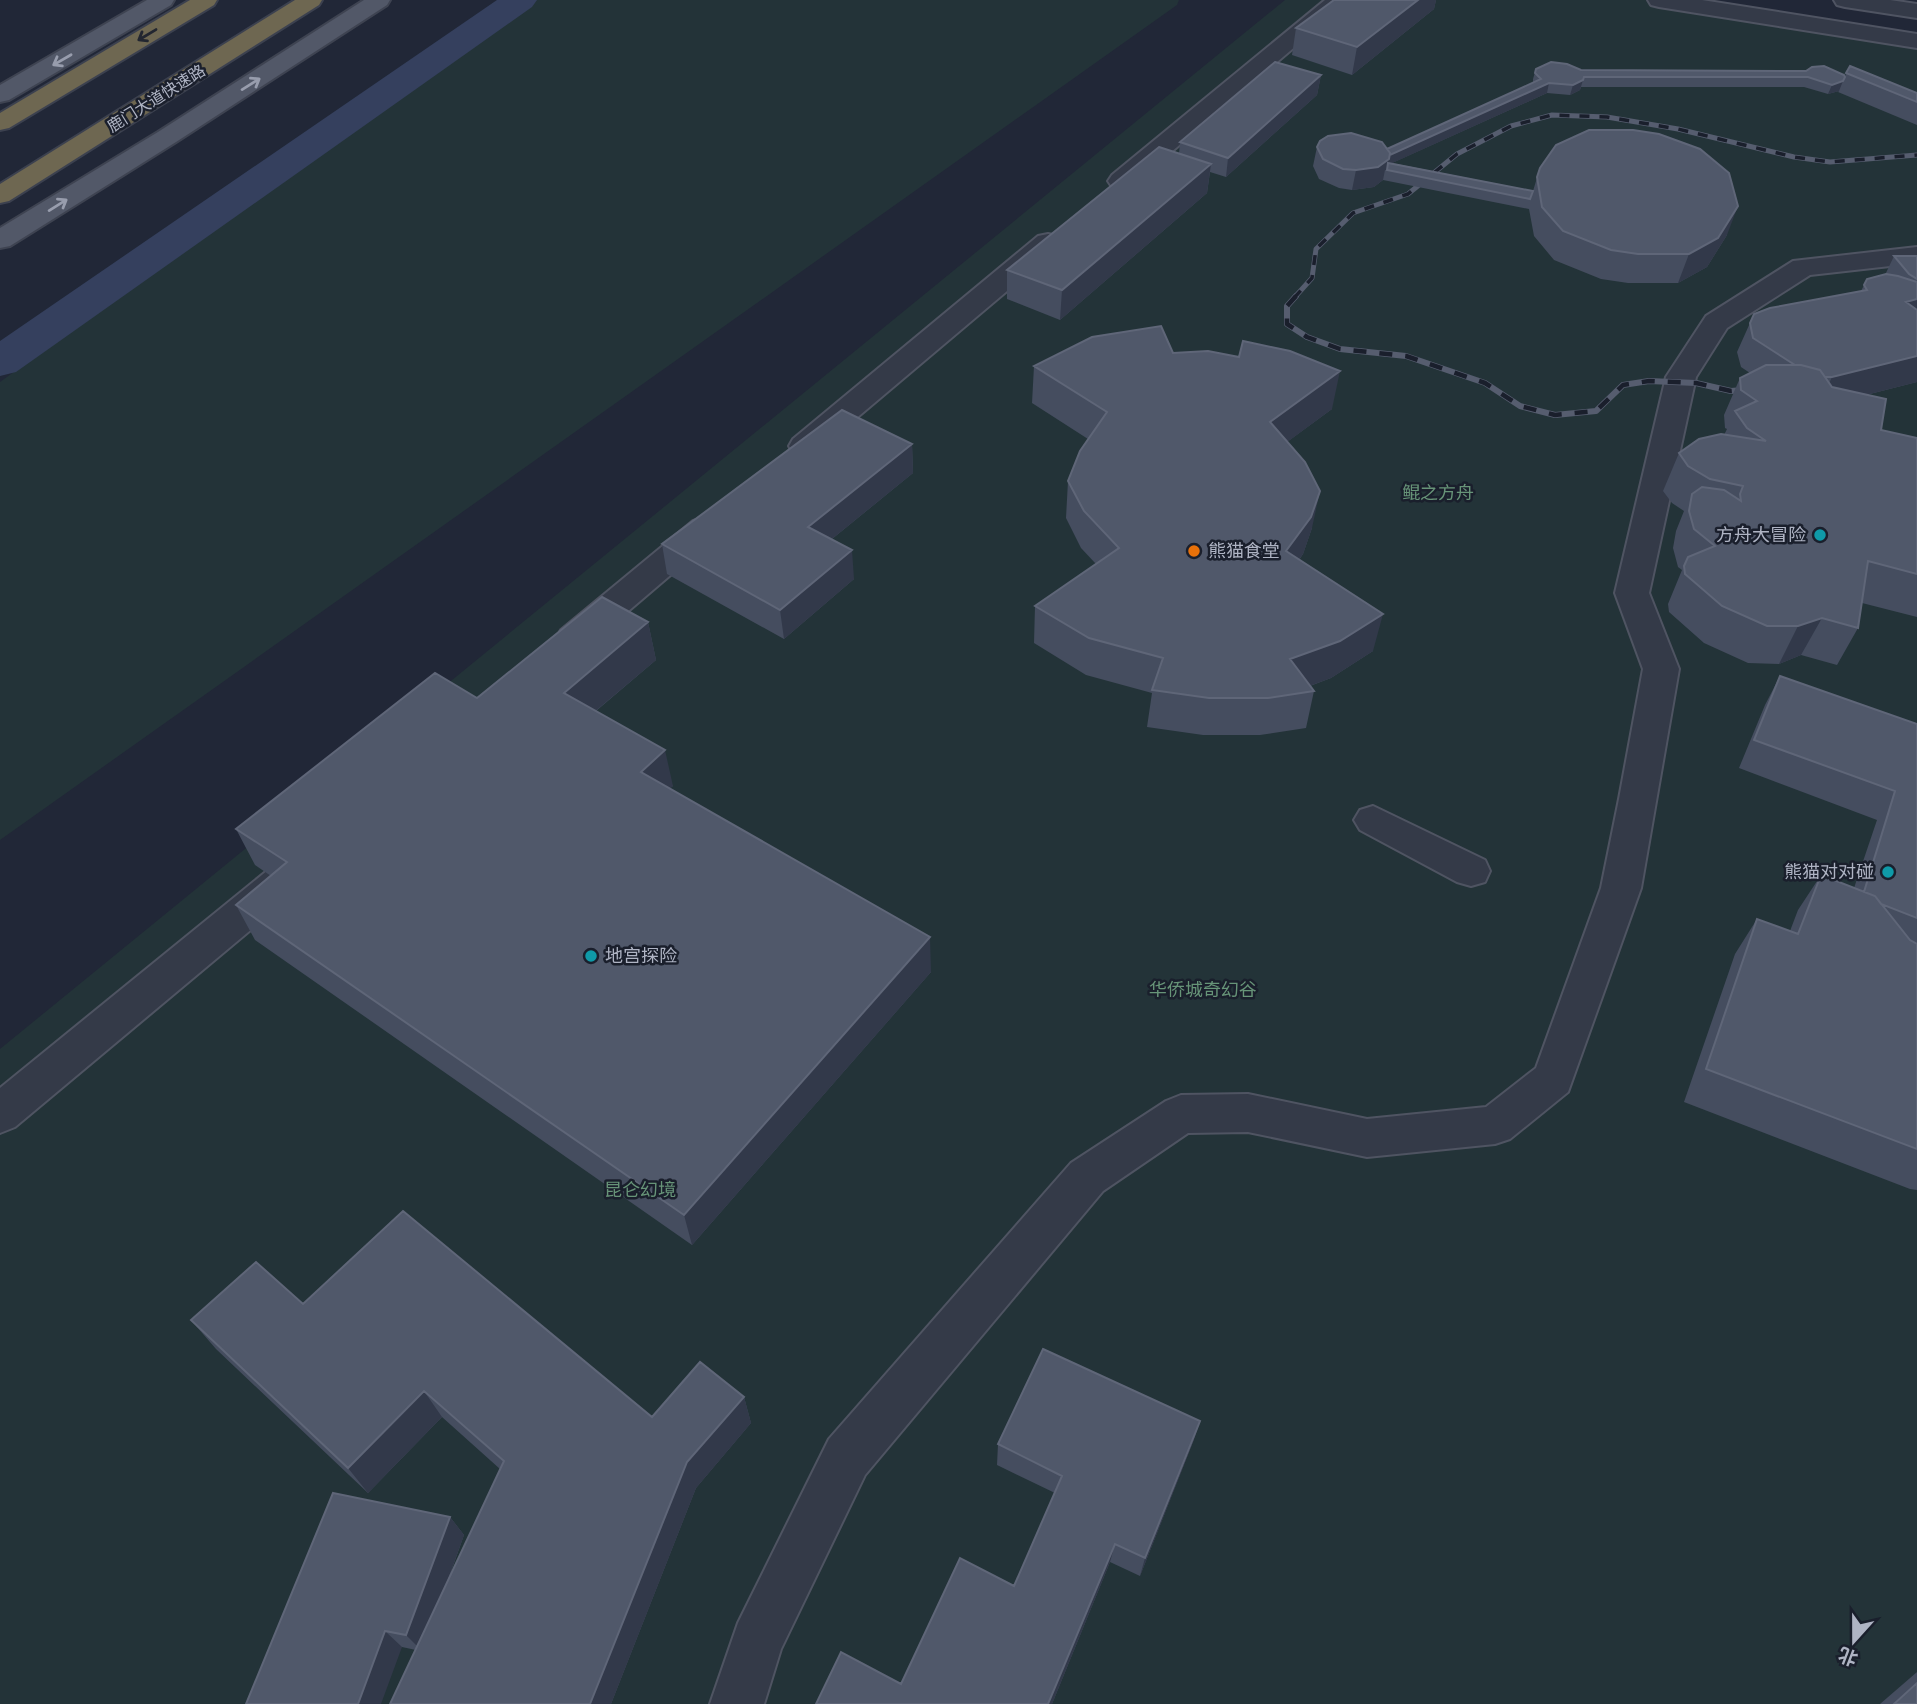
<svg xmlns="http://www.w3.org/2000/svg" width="1917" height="1704" font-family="'Fira Sans Condensed','Noto Sans SC',sans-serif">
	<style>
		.green { fill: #233338 }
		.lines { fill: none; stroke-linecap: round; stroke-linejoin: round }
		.canal { fill: #35405e; fill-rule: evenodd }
		.minor-casing { stroke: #4f5462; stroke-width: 4 }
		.major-casing { stroke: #3e4351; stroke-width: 4 }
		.highway-casing { stroke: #3c414f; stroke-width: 4 }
		.minor { fill: #343a48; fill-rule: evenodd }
		.major { fill: #525868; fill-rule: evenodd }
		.highway { fill: #6e6751; fill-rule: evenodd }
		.rail-far1-casing { stroke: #565d6f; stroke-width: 5 }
		.rail-casing { stroke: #565d6f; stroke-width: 6 }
		.rail-far1 { stroke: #1a1f2c; stroke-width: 3.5; stroke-dasharray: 10; stroke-linecap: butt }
		.rail { stroke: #1a1f2c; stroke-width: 4.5; stroke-dasharray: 13; stroke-linecap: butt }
		.wall { fill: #454d5f }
		.shaded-wall { fill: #32394a }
		.building { fill: #50586a; stroke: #5f6678; stroke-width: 2 }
		.oneway { stroke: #222630 }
		.oneway2 { stroke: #989dad }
		.culture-dot { fill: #0f9aa8; stroke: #1a1f2c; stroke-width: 2.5 }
		.food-dot { fill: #e8710a; stroke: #1a1f2c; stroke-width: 2.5 }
		.labels { text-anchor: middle; stroke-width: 5; stroke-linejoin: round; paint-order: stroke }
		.far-street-label { font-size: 16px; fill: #afb4c4; stroke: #1a1f2c }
		.park-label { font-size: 18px; fill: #679478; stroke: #1a1f2c }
		.poi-label { font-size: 18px; fill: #afb4c4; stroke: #1a1f2c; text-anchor: end }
	</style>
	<rect width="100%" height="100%" fill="#212737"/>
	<path class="green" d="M528 0H1179L1177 5 0 840V382Z
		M1285 0H1688L1917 36V1704H0V1049Z"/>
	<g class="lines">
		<path class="canal" d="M497 0H537L532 7 16 372 0 376V341Z"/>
		<g class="minor-casing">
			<path id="minor" d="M1325 0H1350L1130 187 1121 189 1112 187 1108 181 1112 175Z
				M1648 0H1702L1917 34V48L1659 7 1651 5Z
				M1834 0H1890L1917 4V18L1845 7 1837 5Z
				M1048 234 1058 236 1062 242 1058 248 815 453 804 456 793 453 789 446 793 439 1038 236Z
				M1917 247V263L1810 275 1727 328 1696 377 1649 593 1679 669 1641 888 1568 1092 1510 1139 1495 1144 1367 1157 1248 1132 1188 1133 1103 1191 865 1475 781 1649 764 1704H710L738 1623 829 1439 1071 1163 1166 1101 1181 1095 1248 1094 1367 1119 1486 1107 1536 1068 1601 888 1619 799 1643 669 1615 593 1666 377 1706 316 1793 261Z
				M704 518 715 521 720 529 715 537 585 648 573 651 561 648 556 639 561 630 693 521Z
				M1373 806 1485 860 1490 871 1485 882 1471 886 1457 882 1360 830 1354 820 1360 810Z
				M282 866 296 870 302 881 296 892 15 1127 0 1133V1088L268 870Z"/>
		</g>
		<g class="major-casing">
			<path id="major" d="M147 0H174L171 5 9 100 0 102V85Z
				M364 0H390L387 5 176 142 10 246 0 248V228L158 132Z"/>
		</g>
		<g class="highway-casing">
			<path id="highway" d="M190 0H217L214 5 9 128 0 130V113Z
				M295 0H322L319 5 9 201 0 203V184Z"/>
		</g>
		<use href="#minor" class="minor"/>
		<use href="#major" class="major"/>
		<use href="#highway" class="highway"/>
		<g class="rail-far1-casing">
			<path id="rail-far1" d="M1294 298 1312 278 1316 249 1353 213 1408 194 1457 154 1511 126 1552 115 1607 117 1678 129 1794 157 1830 162 1917 155"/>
		</g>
		<g class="rail-casing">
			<path id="rail" d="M1296 296 1287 306V324L1307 337 1340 349 1406 356 1485 383 1520 406 1555 415 1596 411 1623 385 1649 381 1696 383 1731 391 1755 389"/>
		</g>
		<use href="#rail-far1" class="rail-far1"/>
		<use href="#rail" class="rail"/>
	</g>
	<path class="wall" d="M1334 0H1436L1434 9 1352 75 1292 55 1296 28Z
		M1536 69 1845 77 1846 73 1917 93V125L1838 92 1839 91 1828 94 1804 87H1581L1580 90 1570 95 1547 93 1392 163 1533 191 1540 168 1727 235 1707 267 1678 283H1628L1601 279 1554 260 1534 236 1529 209 1383 180 1374 187 1352 190 1339 188 1319 179 1313 166 1317 147 1387 149 1533 83V79Z
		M1321 75 1317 95 1226 177 1210 172 1207 193 1060 320 1007 299V270L1179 154 1180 142Z
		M1894 256H1917V382L1866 395 1881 430 1917 438V617L1862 603 1858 628 1837 665 1801 655 1779 664 1748 663 1704 643 1669 612 1668 604 1682 570 1678 567 1673 548 1676 531 1684 511 1672 503 1663 491 1679 453 1724 435 1727 429 1725 428 1724 415 1740 378 1750 373 1741 367 1737 352 1750 323 1861 291 1867 279 1885 275Z
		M1173 353 1332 409 1287 442 1312 528 1303 554 1299 560 1373 651 1331 678 1310 686 1314 691 1306 728 1260 735H1203L1147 727 1152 693 1086 675 1034 643 1035 606 1096 564 1081 548 1066 518 1068 481 1088 439 1032 403 1034 366Z
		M912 444 913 473 832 539 854 579 784 639 667 574 662 544Z
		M648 622 656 660 596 711 673 786 670 788 931 972 692 1245 255 940 236 905 271 876 255 865 236 829 477 698Z
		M1780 676 1917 724V1190L1910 1189 1684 1102 1735 954 1757 919 1790 931 1798 910 1821 875 1854 888 1877 820 1739 768 1765 705Z
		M303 1304 652 1417 744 1397 751 1423 696 1488 611 1704H390L416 1650 402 1647 246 1704 450 1517 464 1535 447 1583 500 1469 442 1417 368 1493 216 1349 191 1320Z
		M1200 1421 1193 1442 1140 1576 1110 1562 1052 1704H816L901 1684 1014 1586 1055 1493 997 1465 998 1444Z
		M1917 1672V1704H1880Z"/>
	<path class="shaded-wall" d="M1418 0H1436L1434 9 1352 75 1357 47Z
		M1321 75 1317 95 1226 177 1228 158Z
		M1583 80 1580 90 1570 95 1573 85Z
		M1843 81 1839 91 1828 94 1832 85Z
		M1549 83 1547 93 1388 165 1387 170H1385L1383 180 1374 187 1352 190 1356 170Z
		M1211 164 1207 193 1060 320 1062 290Z
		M1738 206 1727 235 1707 267 1678 283 1689 254Z
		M1917 299V312L1906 302Z
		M1917 356V382L1818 407 1832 377Z
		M1340 371 1332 409 1263 460 1270 422Z
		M912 444 913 473 811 556 808 527Z
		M1320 491 1312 528 1303 554 1278 588 1286 551Z
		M852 550 854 579 784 639 780 610Z
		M1383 614 1373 651 1331 678 1282 696 1290 659Z
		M1822 618 1801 655 1779 664 1798 626Z
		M648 622 656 660 574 729 564 693Z
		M665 750 673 786 649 808 641 772Z
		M930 937 931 972 692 1245 684 1215Z
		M424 1391 442 1417 368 1493 348 1468Z
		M744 1397 751 1423 696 1488 611 1704H590L687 1462Z
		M1200 1421 1193 1442 1140 1576 1145 1558Z
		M450 1517 464 1535 422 1651 406 1635Z
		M1115 1544 1110 1562 1052 1704H1048Z
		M385 1631 402 1647 381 1704H358Z"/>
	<path class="building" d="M1334 0H1418L1357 47 1296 28Z
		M1275 62 1321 75 1228 158 1180 142Z
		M1551 62 1567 64 1581 70 1806 71 1812 67 1824 66 1844 75 1845 77 1843 81 1832 85 1808 77H1584L1583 80 1573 85 1549 83 1390 155V153L1387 149 1541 79 1535 73 1536 69Z
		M1850 66 1917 93V102L1846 73Z
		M1589 130H1633L1659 134 1700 149 1729 173 1738 206 1718 238 1689 254H1638L1611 250 1563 231 1542 207 1537 177 1540 168 1556 145Z
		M1351 133 1382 142 1390 153 1389 159 1378 167 1356 170 1343 169 1323 159 1317 147 1320 141 1328 136Z
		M1159 147 1211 164 1062 290 1007 270Z
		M1388 163 1533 191 1530 199 1387 170Z
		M1894 256H1917V279L1909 274Z
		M1886 274 1898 276 1917 282V299L1906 302 1917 310V356L1832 377H1825L1820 370 1801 365H1795L1753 338 1750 323 1754 314 1770 308 1867 290 1864 285 1867 279Z
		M1161 326 1173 353 1208 351 1239 357 1243 341 1290 351 1340 371 1270 422 1305 462 1320 491 1311 517 1286 551 1383 614 1340 641 1290 659 1314 691 1268 698H1209L1152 690 1163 658 1089 638 1035 606 1119 548 1084 511 1068 481 1080 451 1107 412 1034 366 1092 337Z
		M1766 365H1801L1820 370 1832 387 1886 399 1881 430 1917 438V574L1868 561 1858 628 1822 618 1798 626H1767L1722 606 1685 574 1684 566 1688 557 1715 546 1694 529 1689 511 1692 494 1702 487 1724 490 1741 501 1740 494 1743 486 1710 479 1688 466 1679 453 1699 439 1721 434 1766 441 1747 428 1735 411 1757 401 1741 390 1740 378Z
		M842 410 912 444 808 527 852 550 780 610 662 544Z
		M602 597 648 622 564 693 665 750 641 772 930 937 684 1215 236 905 287 862 236 829 435 673 477 698Z
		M1780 676 1917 724V918L1881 904 1875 896 1864 892 1895 791 1754 740Z
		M1821 875 1875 896 1910 940 1917 944V1149L1706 1069 1757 919 1798 934Z
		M403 1211 652 1417 700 1362 744 1397 687 1462 590 1704H390L504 1461 424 1391 348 1468 191 1320 256 1262 303 1304Z
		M1043 1349 1200 1421 1145 1558 1115 1544 1048 1704H816L841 1652 901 1684 960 1558 1014 1586 1062 1476 998 1444Z
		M333 1493 450 1517 406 1635 385 1631 358 1704H246Z
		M1917 1683V1704H1894Z"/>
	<defs><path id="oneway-shaft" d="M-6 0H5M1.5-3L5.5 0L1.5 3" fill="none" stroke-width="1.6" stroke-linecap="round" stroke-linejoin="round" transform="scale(1.75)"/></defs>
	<use class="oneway" href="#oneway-shaft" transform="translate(147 35) rotate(149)"/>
	<g class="oneway2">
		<use href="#oneway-shaft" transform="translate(62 60) rotate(150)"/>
		<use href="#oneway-shaft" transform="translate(251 84) rotate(-32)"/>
		<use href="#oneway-shaft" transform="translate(58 205) rotate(-32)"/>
	</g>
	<g class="culture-dot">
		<circle cx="1820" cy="535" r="7"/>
		<circle cx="1888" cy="872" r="7"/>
		<circle cx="591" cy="956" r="7"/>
	</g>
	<circle class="food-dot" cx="1194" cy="551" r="7"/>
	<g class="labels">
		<g class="far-street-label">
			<text transform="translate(156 98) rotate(-32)" y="6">鹿门大道快速路</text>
		</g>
		<g class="park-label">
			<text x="1438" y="499">鲲之方舟</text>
			<text x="1203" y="996">华侨城奇幻谷</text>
			<text x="640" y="1196">昆仑幻境</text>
		</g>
		<g class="poi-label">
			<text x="1806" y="541">方舟大冒险</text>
			<text x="1208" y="557" text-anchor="start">熊猫食堂</text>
			<text x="1874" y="878">熊猫对对碰</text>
			<text x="605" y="962" text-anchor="start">地宫探险</text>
		</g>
	</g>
	<g transform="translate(1854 1641) rotate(201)" stroke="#1a1f2c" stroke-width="5" paint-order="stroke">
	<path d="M0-5L12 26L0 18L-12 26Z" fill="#afb4c4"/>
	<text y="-10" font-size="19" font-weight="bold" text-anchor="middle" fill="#afb4c4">北</text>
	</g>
</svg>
